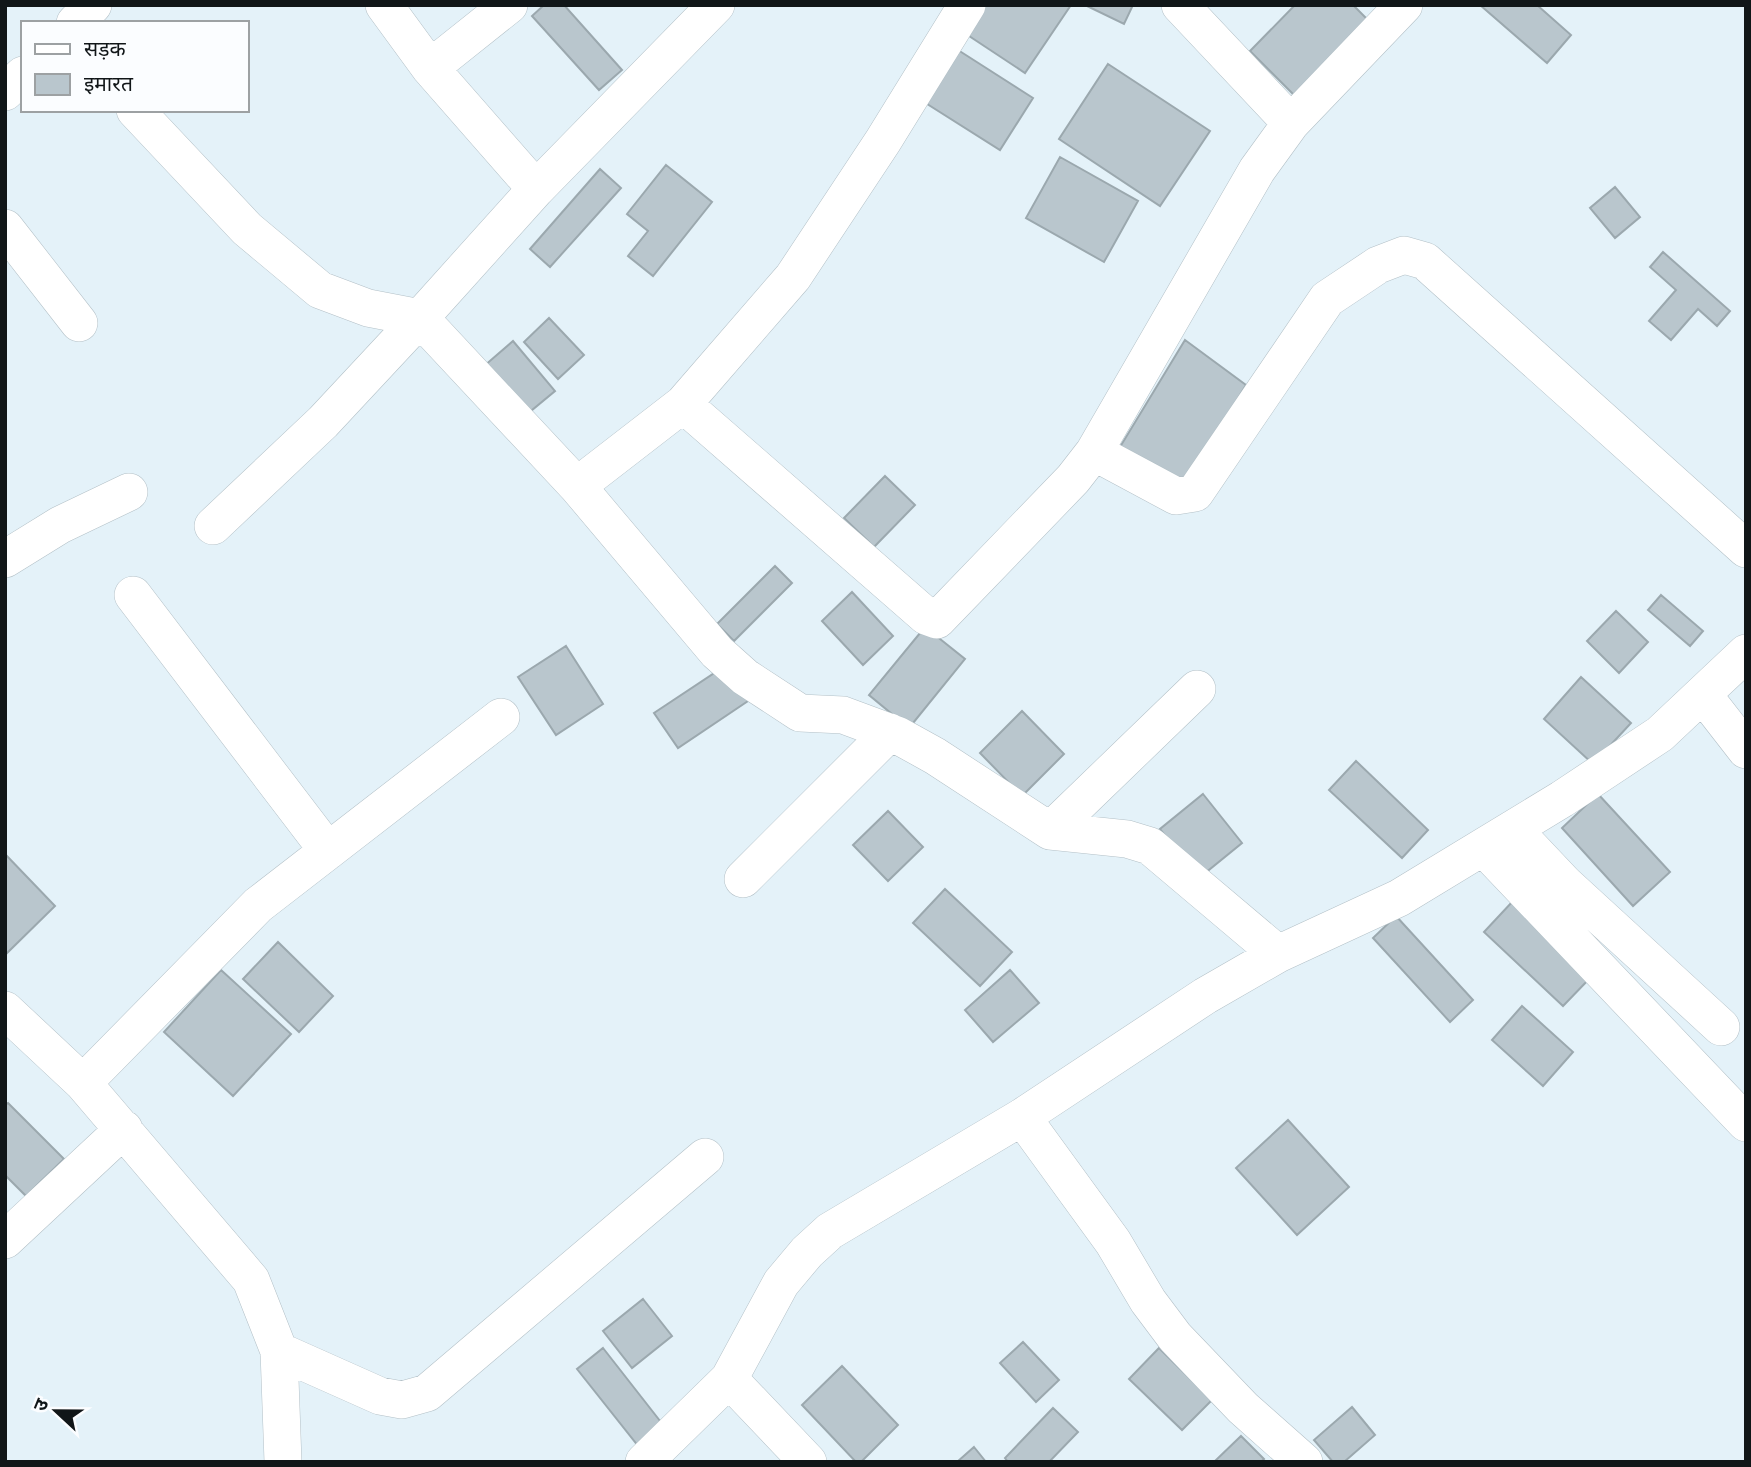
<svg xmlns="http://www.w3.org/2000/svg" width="1751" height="1467" font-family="Barlow,'Noto Sans Devanagari',sans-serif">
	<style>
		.building { fill: #b9c6cd; stroke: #9ba8ae; stroke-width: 2 }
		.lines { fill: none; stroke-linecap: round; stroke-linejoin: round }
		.minor-casing { stroke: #b3c0c7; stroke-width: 38 }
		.minor { stroke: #fff; stroke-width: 37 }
	</style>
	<rect width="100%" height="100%" fill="#e4f2f9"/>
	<path class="building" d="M544 5H564L622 70 599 90 532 16Z
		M976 5H1071L1025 73 960 30Z
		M1085 5H1133L1124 24Z
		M1295 5H1353L1369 21 1295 96 1250 51Z
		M1480 5H1537L1571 35 1547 63Z
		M958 50 1033 98 1000 150 924 102Z
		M1108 64 1210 131 1160 206 1059 139Z
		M1060 157 1138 201 1104 262 1026 218Z
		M666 165 712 202 653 276 628 256 648 231 627 214Z
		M600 169 621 188 550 267 530 249Z
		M1615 187 1640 217 1615 238 1590 208Z
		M1663 252 1730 311 1717 326 1698 309 1671 340 1649 321 1676 290 1650 267Z
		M549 318 584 355 558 379 524 342Z
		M1185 340 1246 385 1187 483 1120 447Z
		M513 341 555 391 526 415 484 366Z
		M885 476 915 505 874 547 844 518Z
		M775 566 792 583 734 641 717 624Z
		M852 592 893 636 863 665 822 621Z
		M1661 595 1703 631 1690 646 1648 610Z
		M1616 611 1648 642 1619 673 1587 641Z
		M925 627 965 659 909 728 869 695Z
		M566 646 603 704 556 735 518 677Z
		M728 664 751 699 678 748 654 713Z
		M1581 677 1631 723 1593 764 1544 719Z
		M1022 711 1064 754 1022 796 980 753Z
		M1356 761 1428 830 1402 858 1329 790Z
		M1203 794 1242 843 1199 878 1160 829Z
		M1598 794 1670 872 1633 906 1562 828Z
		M888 811 923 847 888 881 853 845Z
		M5 854 55 906 5 955Z
		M945 889 1012 952 980 986 913 923Z
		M1513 901 1592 976 1563 1006 1484 932Z
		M1396 916 1473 1000 1450 1022 1373 938Z
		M278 942 333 996 299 1032 243 979Z
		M221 970 291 1034 233 1096 164 1032Z
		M1010 970 1039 1003 993 1042 965 1010Z
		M1522 1006 1573 1052 1543 1086 1492 1040Z
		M8 1103 64 1159 26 1196 5 1175V1105Z
		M1288 1120 1349 1187 1297 1235 1236 1168Z
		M643 1299 672 1336 632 1368 603 1331Z
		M1023 1342 1059 1380 1036 1402 1000 1363Z
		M603 1348 664 1426 639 1447 577 1369Z
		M1159 1348 1212 1400 1182 1430 1129 1379Z
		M842 1366 898 1425 861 1462H856L802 1405Z
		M1352 1407 1375 1435 1344 1462H1333L1314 1440Z
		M1053 1408 1078 1432 1049 1462H1008L1005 1458Z
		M1241 1436 1264 1459 1261 1462H1214Z
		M974 1447 986 1462H957Z"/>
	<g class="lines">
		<g class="minor-casing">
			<path id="minor" d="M384 5 430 68 536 189
				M716 5 536 189 420 318 577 486 717 652 745 677 800 713 843 715 897 735 935 756 1050 831 1127 839 1150 846 1278 954
				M1180 5 1291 123
				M75 23 93 5
				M430 68 509 5
				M5 92 23 75
				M135 110 247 229 320 290 368 308 420 318
				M5 228 79 323
				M683 404 926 616 937 620 1073 479 1094 452 1257 170 1291 123 1404 5
				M1094 452 1176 496 1195 493 1327 299 1378 265 1404 255 1425 261 1746 549
				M577 486 683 404 793 277 883 141 967 5
				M213 526 323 422 420 318
				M5 559 60 525 129 492
				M133 595 328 851
				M1704 696 1746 750
				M1513 829 1565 884 1721 1027
				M1050 831 1197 689
				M1483 847 1746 1123
				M743 879 890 732
				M5 1010 83 1083 251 1280 279 1351 283 1462
				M83 1083 258 905 501 717
				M1022 1117 1113 1242 1148 1301 1175 1337 1243 1408 1304 1462
				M5 1240 124 1129
				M279 1351 380 1396 402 1400 427 1393 705 1157
				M729 1379 808 1462
				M644 1462 729 1379 781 1283 807 1252 830 1231 1022 1117 1205 996 1278 954 1399 898 1562 799 1660 734 1746 653"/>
		</g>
		<use href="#minor" class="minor"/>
	</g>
	<rect width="1751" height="1467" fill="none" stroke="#111618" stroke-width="14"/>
	<rect x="21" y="21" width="228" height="91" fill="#fbfdff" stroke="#9da1a3" stroke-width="2"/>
	<rect x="35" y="44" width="35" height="10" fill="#ffffff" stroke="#9da1a3" stroke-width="2"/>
	<text x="84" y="56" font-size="21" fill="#111618">सड़क</text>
	<rect x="35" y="74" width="35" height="21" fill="#b9c6cd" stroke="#9da1a3" stroke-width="2"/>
	<text x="84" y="91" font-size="21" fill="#111618">इमारत</text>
	<g transform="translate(56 1411) rotate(292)" stroke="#fbfdff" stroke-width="5" paint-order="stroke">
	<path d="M0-5L12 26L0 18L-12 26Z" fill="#111618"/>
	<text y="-10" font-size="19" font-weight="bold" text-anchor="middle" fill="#111618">उ</text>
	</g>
</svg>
